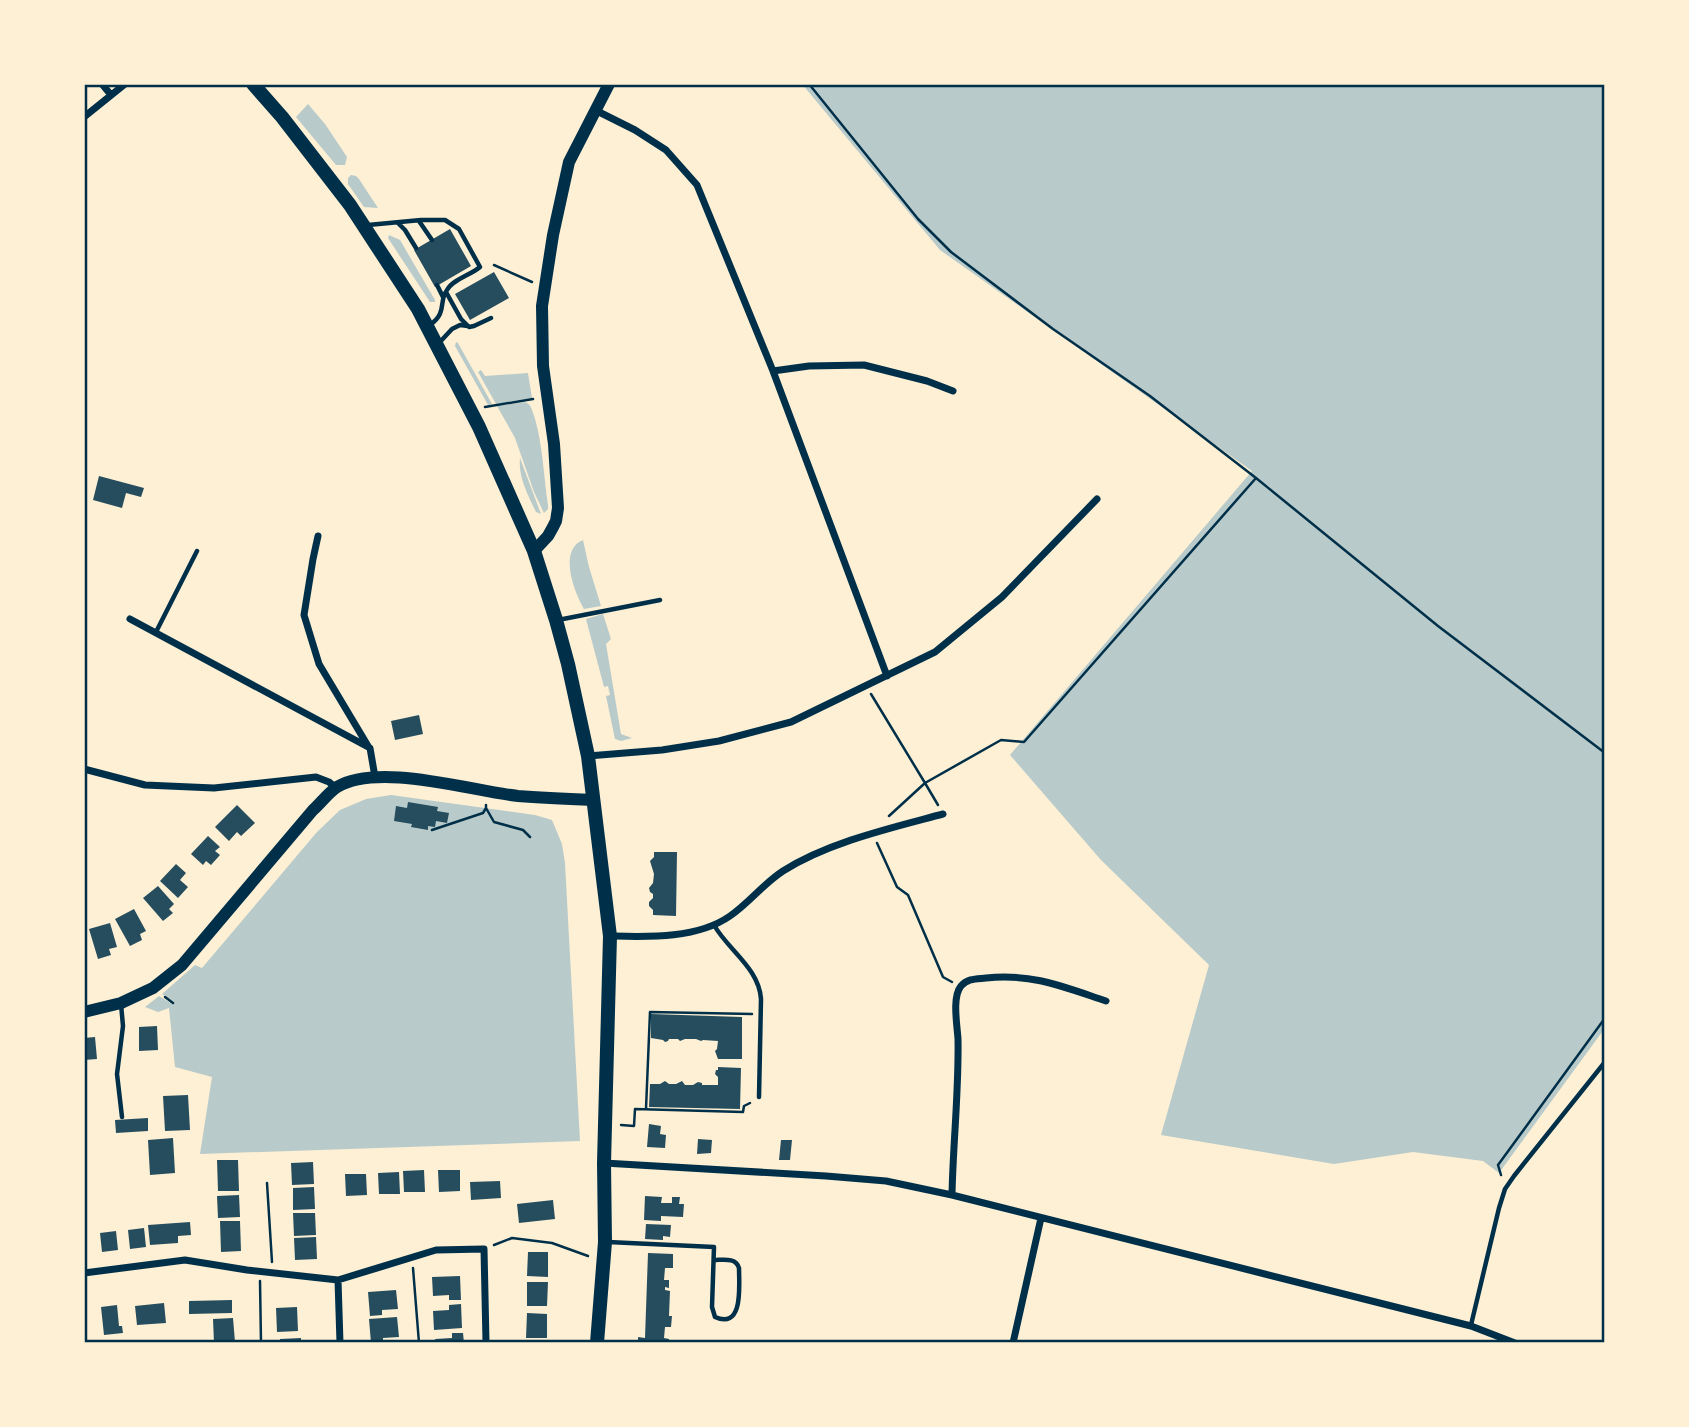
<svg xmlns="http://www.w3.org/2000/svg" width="1689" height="1427" font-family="'Source Serif 4',serif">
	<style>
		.green { fill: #b9caca }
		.building { fill: #264d5e }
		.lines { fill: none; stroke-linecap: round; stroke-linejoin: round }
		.path { stroke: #003049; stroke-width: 2.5 }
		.service { stroke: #003049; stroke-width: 4.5 }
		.minor { stroke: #003049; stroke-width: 7 }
		.tertiary { stroke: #003049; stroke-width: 12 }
		.primary { stroke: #003049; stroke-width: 14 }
		.neatline { fill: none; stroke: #003049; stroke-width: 2.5 }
	</style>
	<rect width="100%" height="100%" fill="#fdf0d5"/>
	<path class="green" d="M802 84H1605V1028L1499 1173 1483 1161 1413 1152 1334 1164 1161 1135 1209 965 1101 860 1010 755 1252 471 940 250Z
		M308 104 325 124 347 157 345 165H336L296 117Z
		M351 175 356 176 359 179 378 208 364 207 348 184V178Z
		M389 235 400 240 435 300V302H430L388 238Z
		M456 342 458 343 492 404 488 405 455 346Z
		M481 370 485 376 528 373 532 398 496 404 478 372Z
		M525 402C530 405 530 405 532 410 542 435 544 478 548 505V509L544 513 534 492 515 438 497 406Z
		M520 458 541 514 536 512C528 495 518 477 520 458Z
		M583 540 589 567 601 606 584 609C574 592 558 550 583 540Z
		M603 614 611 639 606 644 621 734 632 738 621 741 615 739 606 696 610 695 608 686 604 687 586 619Z
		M391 795 535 815 552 820 562 844 565 863 580 1141 200 1154 212 1077 175 1067 169 1008 158 1012 145 1007 159 996 172 1004 174 1002 162 994 195 965 202 968 317 832 340 810 366 799Z"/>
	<path class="building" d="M450 229 471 266 435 287 414 250Z
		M494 272 509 298 470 320 455 294Z
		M99 476 144 488 141 497 126 493 122 508 93 500Z
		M419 715 423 734 395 740 391 721Z
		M408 802 438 807 437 811 449 813 447 823 436 821 435 827 428 826V830L411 827 412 824 394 821 396 806 407 808Z
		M237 805 255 823 241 836 237 832 229 841 215 827Z
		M208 836 220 847 215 851 220 855 211 865 206 861 203 865 191 854Z
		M654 852H677L676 916 653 915V910L649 906V902L653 898V894L650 892 649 888 653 883 654 874 650 861 654 857Z
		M176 864 186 873 180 880 188 887 178 898 160 881Z
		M158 886 174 904 169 909 173 913 163 921 143 898Z
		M134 909 146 931 140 934 142 940 130 946 115 919Z
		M110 923 117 947 109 949 111 955 98 959 89 929Z
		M651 1014 742 1017V1059H718L715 1051 717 1049 718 1041 703 1040 701 1041 696 1039H685L680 1041 678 1039H669L668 1041 665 1042 663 1040 651 1038Z
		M157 1026 158 1050 139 1051V1027Z
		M95 1037 97 1059 84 1060V1038Z
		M718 1067 741 1068 740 1109 649 1107 650 1084H660L665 1081 669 1084H676L682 1081 685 1085H693L698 1082 702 1083V1085H718V1077L715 1074 716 1070H718Z
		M188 1095 190 1130 165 1131 163 1096Z
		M148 1118V1131L116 1133 115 1120Z
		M649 1124 661 1126 660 1134 666 1135 665 1148 647 1147Z
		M173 1138 175 1173 150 1175 148 1140Z
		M698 1139 712 1140 711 1153 697 1154Z
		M781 1140H792L790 1160H779Z
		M217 1160H238L239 1191H218Z
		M313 1162 314 1184 292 1185 291 1163Z
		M424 1170 425 1192H404L403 1171Z
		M438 1170H460V1191L439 1192Z
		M399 1172 400 1194H379L378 1173Z
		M345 1174H366L367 1195 346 1196Z
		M500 1181 501 1198 471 1200 470 1182Z
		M314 1187 315 1209 293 1210V1188Z
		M239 1195 240 1217 218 1218 217 1196Z
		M645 1196 662 1197 661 1203H672V1197H680L679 1204H684L683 1217 661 1216V1221L644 1220Z
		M553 1200 555 1219 519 1223 517 1204Z
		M293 1213H315L316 1235 294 1236Z
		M220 1221H240L241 1251 221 1252Z
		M190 1222 191 1235 178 1236V1243L150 1245 148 1225Z
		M646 1224 671 1225 670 1237 663 1236V1240L645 1239Z
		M144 1228 146 1247 130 1249 128 1230Z
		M116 1231 118 1250 102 1252 100 1233Z
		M316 1237 317 1259 295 1260 294 1238Z
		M528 1252H548V1277L527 1276Z
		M648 1253 673 1254V1268H665L664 1280H669V1288L665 1287V1290L670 1291 669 1316H672L671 1327H665L664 1338 669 1339V1343H638V1337L645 1338Z
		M460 1276 461 1300H449V1295L433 1296 432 1277Z
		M527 1282H548L547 1306H527Z
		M396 1290 398 1309 382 1310V1315L370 1316 368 1292Z
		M232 1300V1313L189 1314V1301Z
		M164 1303 166 1323 137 1325 135 1306Z
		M461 1304 462 1328 434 1330 433 1311 449 1310V1305Z
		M117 1305 119 1326H122L123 1333 104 1335 101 1307Z
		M297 1307 298 1331 277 1332 276 1308Z
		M527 1313 547 1314V1338H526Z
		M397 1317 399 1337 383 1338V1343H371L369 1319Z
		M233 1318 235 1342 214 1343 213 1319Z
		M452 1333H463L464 1343H436L435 1339 452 1338Z
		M301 1338V1343H280V1339Z"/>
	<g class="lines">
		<path class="path" d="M809 84 918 219 951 252 1053 329 1150 396 1256 478 1438 626 1605 753
			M494 265 532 282
			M485 407 533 399
			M871 694 925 783 1001 740 1024 742 1256 478
			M486 805V808L494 822 523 830 530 837
			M889 816 925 783 938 805
			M432 830 483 813 486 808
			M877 843 897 887 908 895 943 977 952 982
			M165 997 173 1003
			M646 1109 650 1012 752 1014
			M621 1125 634 1126 635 1109 743 1112 744 1106 750 1103
			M1501 1175 1498 1165 1605 1018
			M267 1183 272 1262
			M494 1245 512 1238 552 1243 588 1256
			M413 1268 419 1343
			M260 1281 261 1343"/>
		<path class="service" d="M419 221 432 240
			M399 224 405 230 416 248
			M368 225 421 220H445L459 229 480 267C471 275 453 279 447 290 438 302 448 312 430 325
			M437 285 443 297
			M446 292 461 319 469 327 474 326 491 318
			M439 343 452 329 460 325 468 326
			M558 620 660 600
			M156 632 197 551
			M714 925C728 950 759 968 761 999L759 1097
			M121 1004 123 1026 117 1074 122 1117
			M608 1242 714 1247 712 1307 715 1317C744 1330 739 1285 739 1268 736 1257 723 1260 714 1260
			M1471 1325 1499 1208 1505 1189 1514 1176 1605 1062"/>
		<path class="minor" d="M102 84 111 95
			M595 110 635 130 666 150 697 185 773 371 887 676
			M84 117 125 84
			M773 371 809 366 864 365 927 381 953 391
			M318 536 313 559 304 615 319 664 368 746
			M130 619 370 748 375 777
			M588 756 662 750 719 741 791 722 935 652 1002 597 1097 499
			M84 769 145 785 214 788 316 777 329 782 336 788
			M611 936C648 937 697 939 730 916 749 903 763 884 783 871 829 842 891 828 943 814
			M604 1163 826 1176 886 1181 952 1195 1471 1326 1515 1343
			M952 1195C953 1143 959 1091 958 1039 957 1024 952 997 961 986 968 978 977 979 986 978 1032 973 1064 987 1106 1001
			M84 1273 185 1260 247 1270 338 1280 436 1250 484 1249 486 1342
			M338 1280 340 1343
			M1013 1343 1041 1218"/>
		<path class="tertiary" d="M534 551 548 536 553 527 556 521 558 508 554 444 543 366 542 306 553 235 569 162 609 84
			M84 1012 121 1003 153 988 182 965 313 810C321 803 328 793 337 787 379 762 471 791 518 796 544 798 569 799 594 800"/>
		<path class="primary" d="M253 84 282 117 350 205 418 309 479 427 534 551 556 620 568 664 588 756 610 936 604 1163 605 1242 597 1343"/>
	</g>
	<rect width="1689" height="1427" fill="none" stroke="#fdf0d5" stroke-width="172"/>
	<rect x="86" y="86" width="1517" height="1255" class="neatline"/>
</svg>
